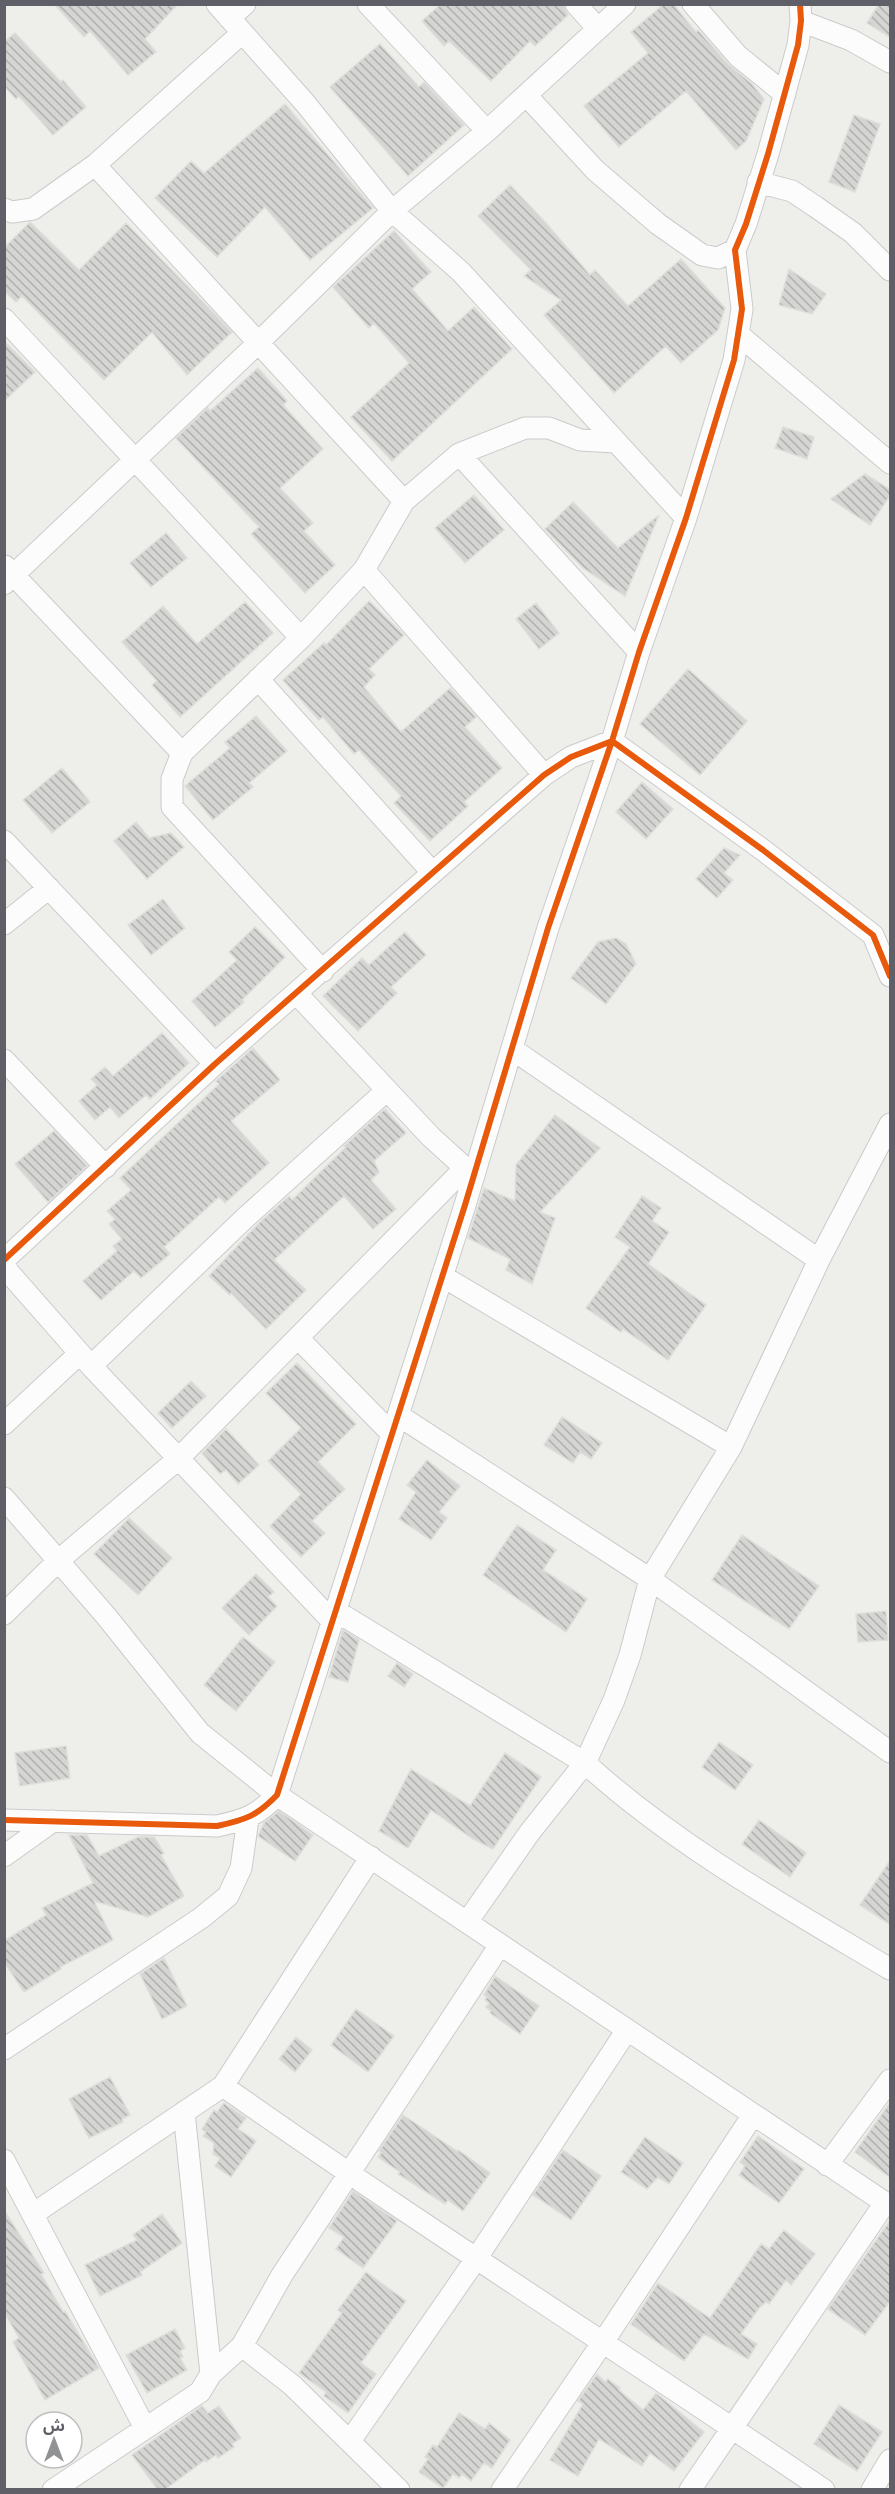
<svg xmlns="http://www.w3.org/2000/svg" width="895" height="2494" font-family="Lato,'Noto Sans Arabic',sans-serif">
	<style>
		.building { fill: url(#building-back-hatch); stroke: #dededa; stroke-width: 1.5 }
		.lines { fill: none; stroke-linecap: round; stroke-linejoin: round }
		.street-casing { stroke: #cbcbcc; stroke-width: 23 }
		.street { stroke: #fcfcfc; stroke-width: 21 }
		.cycleway-casing { stroke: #fff; stroke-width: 10 }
		.cycleway { stroke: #e8590c; stroke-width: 6 }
	</style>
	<defs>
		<pattern id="building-back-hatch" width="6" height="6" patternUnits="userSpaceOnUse" patternTransform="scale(1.5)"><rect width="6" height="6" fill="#d5d5d3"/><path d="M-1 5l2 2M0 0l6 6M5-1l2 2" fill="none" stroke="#b0b0af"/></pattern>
	</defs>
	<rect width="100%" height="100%" fill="#eeeeea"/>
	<path class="building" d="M54 4H178L145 39 156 52 128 75 90 31 84 37Z
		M441 4H563L568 15 535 46 530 41 491 81 449 41 444 46 422 21Z
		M664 4H673L696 32 698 30 728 64 752 84 764 99 746 141 736 150 686 91 619 147 584 106 648 53 631 32Z
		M879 4H891V38L867 23Z
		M15 33 61 82 63 80 86 107 53 135 19 96 16 99 4 86V42Z
		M380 44 419 87 424 82 464 125 408 176 330 87Z
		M285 104 373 208 310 260 265 207 217 257 155 198 191 161 204 173Z
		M854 115 880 124 855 192 829 182Z
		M510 185 547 224 590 275 595 270 628 306 681 259 725 308 718 330 681 363 666 346 614 393 544 315 561 300 524 276 531 270 478 216Z
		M30 222 79 270 126 223 232 332 187 375 152 332 104 380 22 296 16 302 4 291V248Z
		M394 231 431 272 412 289 448 331 474 307 512 349 392 461 351 417 409 363 374 323 369 328 333 287Z
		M789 269 826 294 812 314 779 305Z
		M4 341 35 372 4 401Z
		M258 368 287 401 283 405 323 449 280 488 313 523 304 531 335 565 305 593 251 534 259 527 176 438 208 408 210 411Z
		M783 427 814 437 807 459 775 448Z
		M865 474 891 490V494L870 525 831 499Z
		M474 495 504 530 465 563 435 528Z
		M573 502 618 548 659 515 625 596 583 568 545 529Z
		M166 533 187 558 151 587 130 563Z
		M369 601 404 635 369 669 375 675 364 687 401 732 450 688 476 717 465 727 502 768 464 802 468 806 430 841 394 803 401 796 359 750 354 754 323 717 319 720 283 680 324 643 326 645Z
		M245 602 273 633 180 717 152 685 157 681 122 642 163 606 197 644Z
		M536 603 559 633 539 649 516 619Z
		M688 669 747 721 700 775 640 724Z
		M256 716 287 751 249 783 253 787 213 820 185 786 230 748 225 742Z
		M62 768 90 802 52 833 23 800Z
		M642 782 673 809 646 839 616 812Z
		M136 822 149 838 171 833 184 847 147 879 114 841Z
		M724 848 740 855 724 873 733 880 717 898 696 879Z
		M163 899 185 928 151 955 128 925Z
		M255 927 285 957 242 1000 244 1002 215 1027 192 1001 237 960 229 952Z
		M405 932 426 955 391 987 397 993 358 1031 323 996 362 958 369 965Z
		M616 938 626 944 636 964 606 1004 571 978 598 942Z
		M162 1033 189 1063 150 1099 146 1095 119 1118 110 1107 95 1120 79 1101 97 1085 91 1079 105 1067 113 1076Z
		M253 1048 280 1080 231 1121 269 1163 225 1203 219 1197 164 1247 170 1254 141 1278 134 1271 101 1300 83 1281 117 1251 113 1246 122 1239 109 1224 115 1219 107 1211 131 1190 120 1178 219 1084 216 1081Z
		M385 1109 406 1133 374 1161 379 1172 371 1180 396 1209 373 1229 344 1196 274 1260 306 1290 266 1329 231 1293 230 1295 209 1276 260 1222 289 1196 292 1200 346 1147 344 1146Z
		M555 1115 600 1148 540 1212 555 1218 532 1284 506 1270 510 1259 468 1238 484 1188 515 1201 516 1165Z
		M54 1131 87 1166 48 1202 15 1164Z
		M642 1196 661 1208 652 1221 669 1232 648 1264 706 1305 668 1360 623 1329 621 1332 586 1308 630 1247 615 1237Z
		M297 1363 356 1424 318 1462 345 1489 312 1521 325 1533 301 1557 270 1526 301 1494 268 1461 301 1428 266 1393Z
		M191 1381 206 1396 172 1428 158 1413Z
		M562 1417 602 1443 591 1459 580 1452 573 1463 544 1445Z
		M226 1429 259 1465 238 1484 226 1470 220 1474 202 1453Z
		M427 1460 460 1486 439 1512 447 1518 431 1540 399 1519 416 1492 407 1485Z
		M129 1518 172 1558 138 1595 94 1554Z
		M517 1525 556 1550 543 1570 587 1599 566 1632 483 1575Z
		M742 1535 819 1586 789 1629 712 1580Z
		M256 1574 274 1592 268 1597 277 1606 249 1635 222 1608Z
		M886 1611 888 1640 858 1642 856 1614Z
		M343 1630 359 1640 348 1682 329 1677Z
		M243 1637 275 1662 236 1711 204 1685Z
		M397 1663 413 1674 404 1687 388 1676Z
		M719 1742 753 1765 735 1790 702 1767Z
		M66 1746 70 1778 20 1786 15 1753Z
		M505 1753 541 1777 493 1849 473 1839 431 1810 408 1848 379 1831 411 1769 470 1806Z
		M279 1811 313 1835 295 1861 258 1836 264 1823Z
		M759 1820 806 1853 790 1877 742 1844Z
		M69 1835H87L99 1856 138 1837H154L164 1853 161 1855 184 1896 148 1917 94 1901 113 1940 60 1967 61 1969 24 1992 4 1962V1941L46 1915 42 1908 93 1883Z
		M891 1859V1925L860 1905Z
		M164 1958 187 2006 162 2019 140 1974Z
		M495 1976 539 2006 520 2034 490 2013 491 2011 486 2007 489 2003 485 2000 487 1997 484 1995Z
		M356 2009 394 2036 368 2072 331 2045Z
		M296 2037 312 2050 295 2072 279 2059Z
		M110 2077 130 2115 122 2119 123 2122 89 2138 69 2099Z
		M891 2101V2178L855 2152Z
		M224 2103 246 2118 238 2129 256 2141 231 2177 215 2166 220 2158 213 2154 214 2143 203 2136 206 2132 202 2129 214 2110 217 2112Z
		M403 2115 457 2151 458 2150 490 2173 463 2211 448 2200 445 2204 398 2174 400 2172 378 2157 381 2153 379 2151Z
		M758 2136 804 2169 779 2203 739 2175 745 2166 740 2162Z
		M645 2137 683 2163 669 2184 658 2177 647 2189 621 2172Z
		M563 2150 601 2176 571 2220 533 2195Z
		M353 2191 397 2221 363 2268 336 2249 344 2237 329 2228Z
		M4 2210 44 2273 41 2274 63 2312 65 2311 99 2368 45 2400 13 2342 19 2338 4 2312Z
		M162 2214 182 2243 140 2272 142 2275 100 2296 85 2265 137 2240 133 2235Z
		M891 2219V2300L865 2335 828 2309Z
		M784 2230 815 2254 791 2285 786 2280 769 2304 766 2302 759 2308 741 2334 757 2344 748 2359 704 2334 684 2361 631 2324 658 2283 710 2318 761 2244 769 2249Z
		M366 2272 406 2301 361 2363 376 2374 348 2413 324 2396 326 2392 299 2373 342 2313 338 2310Z
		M175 2329 185 2348 180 2351 183 2357 180 2358 187 2370 147 2393 126 2355Z
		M597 2374 605 2382 608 2379 620 2388 619 2390 643 2410 656 2393 704 2432 674 2471 650 2453 642 2466 599 2439 578 2476 550 2460 583 2404 578 2401Z
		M839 2405 882 2432 857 2471 814 2444Z
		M202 2406 208 2413 219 2406 241 2438 232 2444 234 2447 218 2458 216 2455 206 2462 205 2460 164 2490H158L132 2455Z
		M459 2413 485 2429 489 2423 510 2440 492 2468 484 2463 471 2481 462 2474 459 2478 453 2474 443 2488 419 2472 428 2459 425 2457 433 2445 437 2447Z"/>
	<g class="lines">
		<g class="street-casing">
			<path id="street" d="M217 4 305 103 392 211 461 272 686 518
				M368 4 487 131
				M576 4 598 29
				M693 4 738 56 785 94
				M229 18 245 4
				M801 21 851 40 890 62
				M526 95 595 170 658 224 702 255 718 258 735 250
				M95 165 404 501
				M758 182 792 191 816 207 853 233 890 270
				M4 209 12 212 33 209 95 165 242 33
				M4 319 301 638
				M738 334 890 463
				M459 454 639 652
				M5 566 182 753 301 638 364 570 404 501 459 454 525 428H549L580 440 615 442
				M364 570 544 775
				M4 584 257 344 392 211 487 131 625 4
				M258 679 432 872
				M182 753 172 779V807L323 971
				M4 841 215 1064
				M4 924 49 888
				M297 994 431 1137 474 1176
				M512 1049 819 1260
				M4 1060 106 1167
				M4 1260 215 1064 544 775 571 757 612 741 763 850 873 935 890 976
				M4 1267 91 1366 333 1622
				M442 1276 731 1447
				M298 1338 392 1434
				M91 1366 245 1218 386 1091
				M398 1415 650 1579 890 1752
				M4 1424 79 1354
				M4 1498 106 1616 200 1733 277 1795 890 2206
				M336 1611 585 1763 614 1700 630 1655 650 1579 731 1447 819 1260 890 1124
				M4 1614 59 1560 178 1459 465 1168
				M4 1820 217 1826C245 1820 257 1816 277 1795L465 1205 548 928 612 741 639 652 686 518 734 360 742 309 735 250 746 224 768 154 798 45 801 21 800 4
				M4 1856 53 1821
				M467 1922 530 1832 585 1763C675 1845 786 1907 890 1969
				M4 2049 201 1918 228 1896 241 1868 248 1819
				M223 2086C420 2225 624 2354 824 2490
				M184 2112 211 2374
				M4 2160 145 2428
				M827 2165 890 2080
				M33 2214 223 2086 371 1857
				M242 2346 292 2385 399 2490
				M350 2441 476 2259 627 2030
				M53 2490 200 2392 211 2374 242 2346 282 2275 500 1945
				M502 2490 603 2342 753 2115
				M690 2490 885 2203
				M872 2490 890 2460"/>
		</g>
		<use href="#street" class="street"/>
		<g class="cycleway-casing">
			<path id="cycleway" d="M4 1260 215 1064 544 775 571 757 612 741 763 850 873 935 890 976
				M4 1820 217 1826C245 1820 257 1816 277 1795L465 1205 548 928 612 741 639 652 686 518 734 360 742 309 735 250 746 224 768 154 798 45 801 21 800 4"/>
		</g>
		<use href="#cycleway" class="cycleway"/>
	</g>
	<rect width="895" height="2494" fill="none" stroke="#5f6067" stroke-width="12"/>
	<g transform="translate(54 2440)"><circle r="28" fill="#ffffff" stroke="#bfbfc2" stroke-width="1.5"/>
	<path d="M0-4.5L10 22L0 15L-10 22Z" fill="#919295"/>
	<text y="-9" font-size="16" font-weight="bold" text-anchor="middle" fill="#5f6067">ش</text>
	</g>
</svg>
